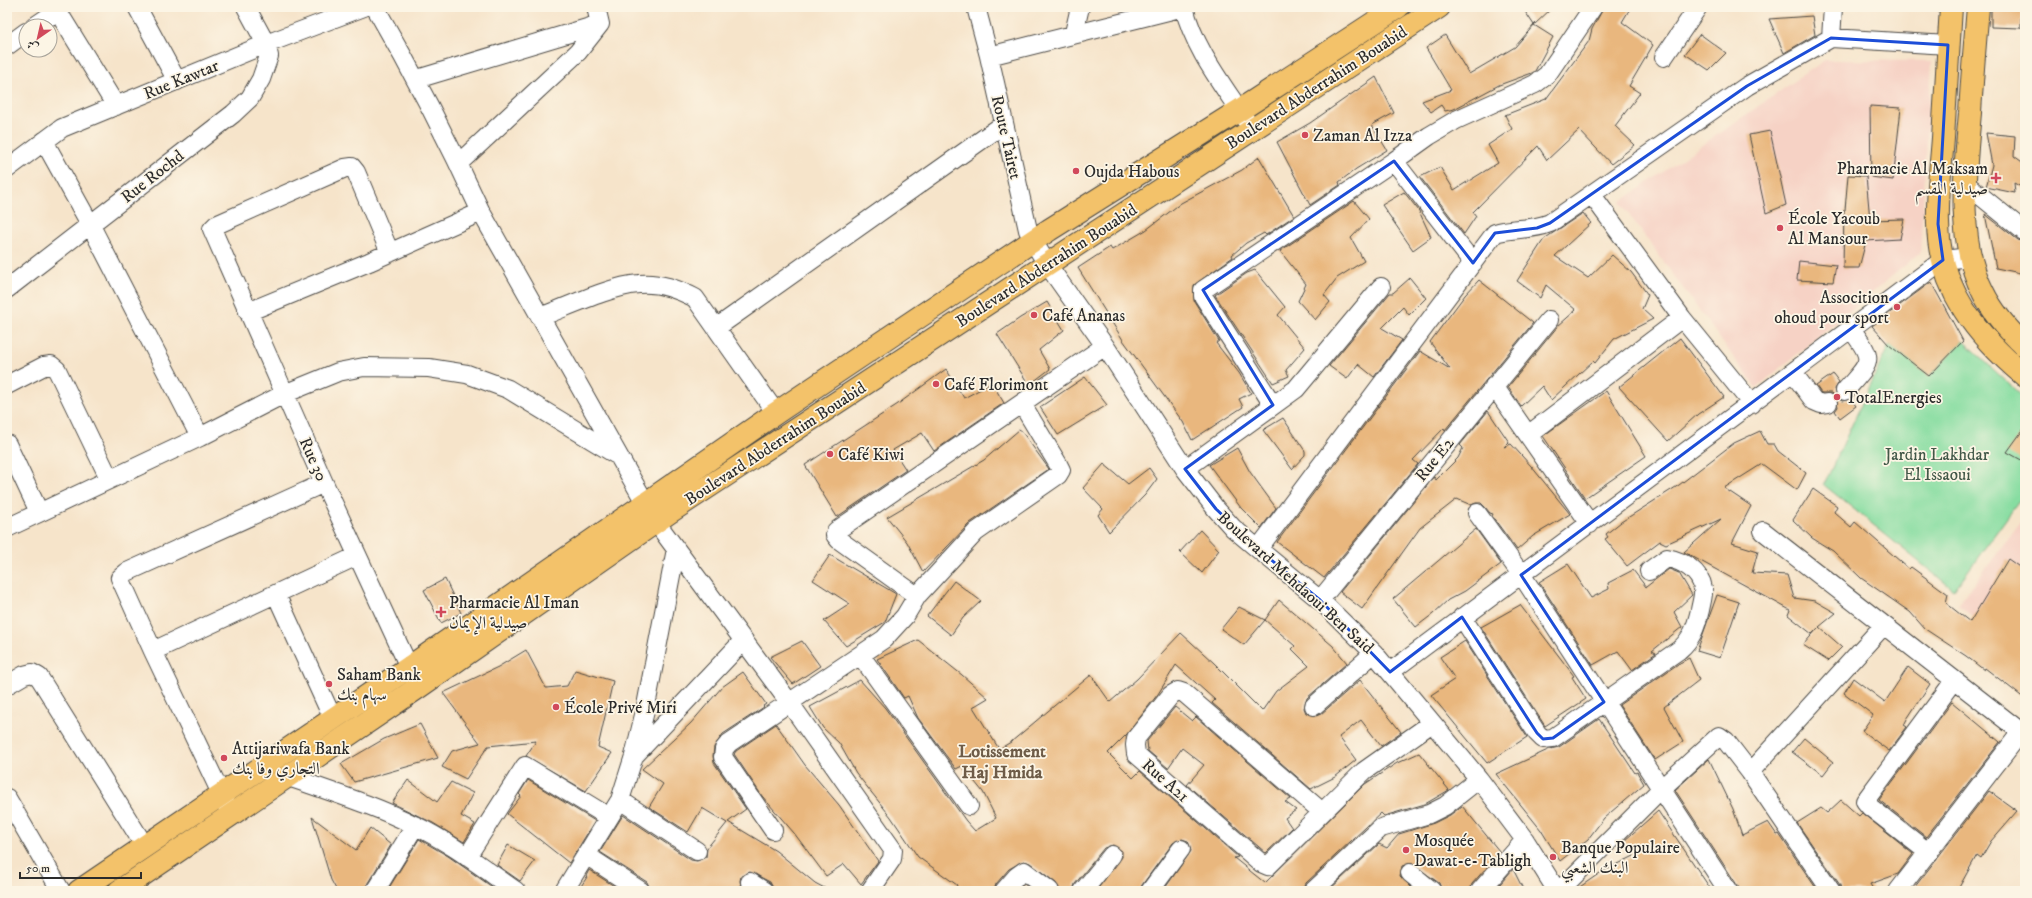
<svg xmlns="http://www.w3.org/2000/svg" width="2032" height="898" font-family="'IM FELL DW Pica',Amiri,serif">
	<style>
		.built { fill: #f6d2c5 }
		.green { fill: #87dda1; stroke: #598466 }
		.building { fill: #e9b77e }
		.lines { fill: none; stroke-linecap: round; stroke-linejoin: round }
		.minor-casing { stroke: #494743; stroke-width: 20 }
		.major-casing { stroke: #494743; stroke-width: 24 }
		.minor { stroke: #fff; stroke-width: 18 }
		.major { stroke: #f3c26a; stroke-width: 22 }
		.marked { fill: none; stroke: #1d4ed8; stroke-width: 3; stroke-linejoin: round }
		.poi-dot { fill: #d1495b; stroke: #fcf5e5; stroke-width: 1.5 }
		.labels { text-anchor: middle; stroke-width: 3.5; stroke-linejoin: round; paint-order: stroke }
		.street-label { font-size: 17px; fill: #2b2b2b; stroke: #fcf5e5 }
		.poi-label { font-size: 17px; fill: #2b2b2b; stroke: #fcf5e5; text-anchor: start }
		.park-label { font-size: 17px; fill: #425848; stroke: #fcf5e5 }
		.neighbourhood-label { font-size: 18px; font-weight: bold; fill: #6e5c48; stroke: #fcf5e5 }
	</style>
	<rect width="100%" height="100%" fill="#fcf5e5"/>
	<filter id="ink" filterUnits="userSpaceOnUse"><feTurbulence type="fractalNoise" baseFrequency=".025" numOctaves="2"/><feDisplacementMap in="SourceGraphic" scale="8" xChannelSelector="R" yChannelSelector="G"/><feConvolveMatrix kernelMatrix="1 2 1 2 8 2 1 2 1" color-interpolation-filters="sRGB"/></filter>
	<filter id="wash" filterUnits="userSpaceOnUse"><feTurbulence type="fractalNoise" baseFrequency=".012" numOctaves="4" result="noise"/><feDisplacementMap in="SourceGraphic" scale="16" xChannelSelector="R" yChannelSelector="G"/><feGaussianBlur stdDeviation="0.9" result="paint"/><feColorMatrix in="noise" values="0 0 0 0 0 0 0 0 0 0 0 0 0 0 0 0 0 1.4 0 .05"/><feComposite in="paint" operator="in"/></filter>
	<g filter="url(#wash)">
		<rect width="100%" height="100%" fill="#f6e4ca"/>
		<path class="built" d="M1825 60 1932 61 1920 253 1756 388 1620 202Z
			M2025 517V657L1958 605Z"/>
		<path class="green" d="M1963 341 2025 399V493L1954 590 1824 485 1889 345 1929 376Z"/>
		<g id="blocks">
			<path class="building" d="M1522 7H1553L1534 25Z
				M1604 7H1631L1622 22 1653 45 1629 86 1640 93 1615 126 1635 145 1611 164 1579 130 1547 160 1538 146 1473 212 1476 216 1464 234 1420 177 1440 167 1454 190 1498 163 1488 145 1512 129 1505 115 1546 99 1589 41 1592 29Z
				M1991 7H2021V28L1991 27Z
				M1812 16 1815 35 1784 53 1769 19Z
				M1534 25 1553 37 1535 71 1532 73 1499 85 1454 109 1445 111 1441 105 1431 112 1422 101 1451 90 1426 48 1445 35 1469 74 1515 47Z
				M1700 34 1726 53 1709 70 1685 54Z
				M1376 77 1394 113 1372 125 1387 150 1356 169 1339 182 1340 185 1310 205 1277 142 1310 123Z
				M1870 106 1901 108 1893 180 1871 177Z
				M1770 131 1786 205 1766 213 1749 135Z
				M1986 133 2015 136 2014 156 2025 164V189L2014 183 2015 193 1986 187 1992 165Z
				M1259 157 1294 216 1266 235 1264 233 1246 243 1232 255 1233 257 1194 285V301L1219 341 1216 343 1239 373 1251 393 1239 399 1243 407 1192 440 1183 422 1123 340 1078 268 1110 247 1112 250 1146 230 1181 203 1242 170Z
				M1848 175 1866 176 1870 220 1904 219 1900 239 1866 241 1859 268H1843L1844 210H1845Z
				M1404 192 1419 211 1431 237 1413 250 1382 205Z
				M1354 201 1369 219 1351 238 1364 261 1337 278 1324 295 1330 302 1315 320 1298 301 1306 284 1280 251Z
				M1583 213 1591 223 1555 256 1588 278 1612 255 1631 272 1648 295 1642 309 1653 319 1614 339 1595 363 1593 361 1551 400 1542 386 1521 406 1508 387 1558 326 1576 310 1546 285 1540 298 1517 281 1544 239Z
				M1985 214 2018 240 2025 242V274L1996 268Z
				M1799 261 1836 265 1833 282 1797 280Z
				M1255 270 1285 307 1278 315 1305 348 1286 370 1289 376 1273 383 1215 295 1247 273Z
				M1410 278 1426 298 1409 315 1403 307 1382 328 1402 340 1374 377 1358 364 1347 379 1329 366 1390 293H1393Z
				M1479 280 1533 323 1445 430 1444 428 1413 460 1418 464 1324 578 1277 542 1420 351 1450 369 1430 342 1465 295Z
				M1931 282 1963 341 1929 376 1889 345 1872 326Z
				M1047 302 1064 330 1039 350 1050 369 1029 385 997 334 1020 318Z
				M1680 338 1724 397 1698 414 1668 441 1619 387Z
				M946 369 964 398 992 383 1004 403 934 451 922 433 893 450 906 470 837 517 805 465 898 404Z
				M1833 374 1839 382 1835 389 1838 399 1843 401 1851 399 1856 406 1840 418 1835 411 1838 407 1836 397 1832 393H1821L1816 386Z
				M1085 377 1107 405 1058 435 1040 407Z
				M1606 391 1646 456 1585 498 1543 436Z
				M1488 411 1509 442 1504 447 1511 444 1531 466 1570 514 1533 536 1517 550 1492 516 1493 514 1490 513 1485 507 1481 503H1476L1471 505 1457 499 1420 528 1362 609 1340 592 1434 477 1436 480 1458 458 1463 448 1460 445Z
				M1283 418 1305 451V455L1292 469 1263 430Z
				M2025 427V462L2007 452Z
				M1020 429 1049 469 970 523 923 572 907 542 887 517 984 460Z
				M1760 431 1767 444H1774L1778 451 1806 473 1797 490 1762 464 1724 488 1751 506 1732 543 1758 551 1752 573 1787 575 1794 598 1815 601 1836 613 1819 627 1842 647 1828 661 1803 645 1818 628 1812 634 1788 615 1790 610 1684 552 1721 519 1666 544 1660 541 1627 566 1605 539 1608 537 1606 534 1621 522 1679 485 1734 443Z
				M1237 448 1250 472 1276 508 1261 528 1241 508 1209 465Z
				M1104 464 1128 484 1149 468 1157 479 1145 495 1109 532 1098 515 1103 509 1083 488Z
				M1813 489 1837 506 1834 512 1851 527 1855 522 1909 569 1911 567 1948 594 1946 603 1970 622 2008 559 2025 571V699L1985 668 1984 670 1966 656 1925 629 1910 612 1861 578 1833 551 1812 538 1793 520Z
				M1476 529 1501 564 1465 591 1448 600 1433 614 1416 627 1393 599Z
				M1200 530 1219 550 1202 573 1180 552Z
				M830 555 896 594 885 622 846 646 824 621 850 604 813 580Z
				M1568 564 1591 598 1609 589 1608 583 1633 570 1646 587 1669 569 1679 573 1692 595 1674 612 1682 627 1652 651 1656 653 1632 670 1618 651 1593 665 1539 582Z
				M445 579 461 613 441 623 424 590Z
				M954 581 981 601 963 618 951 635 927 616Z
				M1717 595 1739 602 1720 658 1697 651Z
				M1279 600 1333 646 1347 663 1307 698 1304 708 1306 713 1316 716 1321 714 1360 680 1401 732 1381 746 1361 720 1339 737 1356 760 1335 777 1311 789 1212 703 1215 700 1176 665 1158 694 1127 734 1108 753 1133 778 1140 771 1238 857 1234 858 1265 883 1365 784 1397 763 1419 753 1449 790 1425 804 1384 816 1381 813 1306 883 1303 891H1163L1191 851 1188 841 1182 839 1173 843 1142 885 1140 891H1096L1122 857V851L1113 845 1104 848 1075 884 1073 891H1060L1056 883 1030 863 1024 861 1009 869 996 884 994 891H954L957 885 918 857 891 817 856 773 839 743 823 728 810 707 860 680 885 708 966 821 975 831 996 818 983 792 962 766 956 769 918 718 908 696 904 698 877 659 918 640 962 675 988 698 973 707 999 749 1011 742 1091 675 1110 702 1137 679 1181 633 1214 663 1262 711 1276 691 1309 666 1292 649 1295 646 1265 620Z
				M1520 605 1574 676 1572 677 1586 699 1545 726 1481 627Z
				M1239 607 1265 620 1244 645 1221 629Z
				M802 641 820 666 793 684 770 657Z
				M1465 641 1527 737 1487 763 1431 695 1455 679 1440 657Z
				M526 650 546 688 567 686 575 670 613 681 598 747 612 753 586 791 526 756 536 741 488 746 466 779 442 767 452 751 480 743 443 693 498 667Z
				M1689 658 1699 680 1664 707 1683 742 1655 760 1619 705 1678 664Z
				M1908 667 1930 684 1907 719 1904 725 1907 727 1889 751 1862 731 1873 715 1844 693 1853 678 1885 702Z
				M743 672 766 704 763 706 764 707 723 734 714 747 713 756 714 763 746 809 728 822 776 851 815 883 830 891H774L770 882 750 872 741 876 740 881 741 886 745 891H651L647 882 600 852 623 815 691 860 697 861 706 857 707 848 727 823 702 808 688 832 649 807 663 784 642 769 691 723 722 687Z
				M1952 702 2000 742 1926 837 1879 800Z
				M1175 707 1192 721 1196 717 1291 799 1285 802 1296 810 1285 818 1292 828 1266 853 1187 785 1204 765 1182 748 1168 768 1148 751 1147 741Z
				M1599 719 1635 773 1637 772 1644 784 1604 818 1588 839 1560 861 1541 830 1496 774 1550 749 1559 747Z
				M420 724 438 758 354 782 341 764 384 739Z
				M776 724 805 765 839 805 878 861 861 884 844 864 826 876 794 833 762 796 734 754 736 751Z
				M1804 738 1833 762 1823 775 1792 752Z
				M1709 759 1733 809 1742 835 1768 822 1777 835 1779 834 1818 891H1741L1675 790Z
				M408 780 437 802 451 782 473 793 461 816 475 824 464 842 433 823 392 803Z
				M528 780 595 821 569 863 507 814 521 796 519 794Z
				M1989 791 2017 811 1991 841 1981 858 1977 855 1957 891H1917L1914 888Z
				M1841 800 1859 816 1862 813 1913 854 1898 874 1870 884 1874 891H1841L1840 885 1797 823 1821 808 1827 813Z
				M1462 806 1500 852 1472 884 1470 891H1442L1439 883 1411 863 1402 866 1400 876 1415 891H1328L1379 844 1387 848 1399 834 1434 823 1450 815Z
				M1658 811 1712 891H1574L1600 873 1634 856 1624 841Z
				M312 817 356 850 370 828 391 845 366 886 365 891H337L331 880Z
				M419 839 448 856 498 891H387Z
				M508 845 535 861 520 881 497 865Z
				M1513 869 1524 891H1494Z
				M589 870 622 891H578L587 877 586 876Z
				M1024 884 1033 891H1018Z"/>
		</g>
	</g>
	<g filter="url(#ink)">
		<use href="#blocks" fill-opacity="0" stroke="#494743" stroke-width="1"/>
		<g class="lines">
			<g class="minor-casing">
				<path id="minor" d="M137 7 177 81
					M375 7C414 74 449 142 481 212L656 522 789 702 893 850 892 859 870 891
					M976 7 989 56 1028 230 1033 241 1047 264 1105 346 1185 469 1216 509 1233 528 1258 549 1320 600 1374 653 1479 779 1525 840 1557 891
					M1184 7C1194 49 1224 86 1247 122
					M57 10 116 106
					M35 26 63 7
					M1074 33 1080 7
					M1831 38 1833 7
					M7 46 26 32
					M989 56 1184 7
					M1664 57 1698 7
					M417 79 600 24
					M44 141 90 224 200 437
					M1394 161 1473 263
					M459 163 578 52 600 24 596 7
					M7 169 62 128 266 44 364 7
					M1966 184 2025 232
					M1592 195 1682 318 1752 404
					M390 253 356 172 352 167 345 168 216 225 212 229 324 483 415 680
					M7 289 233 114 250 98 261 79 269 56 266 44 246 7
					M248 312 369 262 481 212
					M540 317C567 307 611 286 639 284 659 282 678 289 695 298L776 413
					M716 328 1004 124
					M1793 373 1814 401 1821 404 1828 403
					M7 385 44 366 51 365 57 370 109 478
					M1494 386 1590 524
					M1845 391C1871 361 1876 362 1851 329
					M1273 405 1203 296V290L1394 161 1429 136 1456 120 1535 84 1547 75 1593 7
					M1528 435 1682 318
					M7 444 39 512
					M1185 469 1296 389 1381 287
					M1477 513 1521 574 1728 891
					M7 528 200 437 284 394 338 372 364 367 429 368 467 374 508 389 615 454
					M1763 531 2025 735
					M1258 549 1495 233C1514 227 1531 231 1550 223L1747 86 1831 38 1948 45
					M276 594 333 719
					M917 596 839 540 835 535 836 531 1105 346
					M1320 600 1549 320
					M1462 617 1537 733 1543 739 1553 738 1679 650C1692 639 1696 627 1700 610 1701 604 1704 595 1703 588 1700 571 1683 561 1667 558L1649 571
					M153 651 357 556
					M861 656 969 806
					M1390 672 1943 260 1970 257
					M7 685 24 675 32 673 39 677 144 845
					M1314 706 1374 653
					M634 756 744 640
					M1750 772 1883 626
					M289 777C331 792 374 805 414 825 450 842 483 868 516 891
					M7 798 61 891
					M620 800 697 851
					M227 806 153 651 120 578 127 572 324 483
					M1321 811 1184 693 1178 691 1171 695 1136 738 1135 745 1136 754 1261 863 1268 866 1364 771 1432 723
					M773 830 723 757 724 749 729 743 884 639 905 616 917 596 976 532 1058 475 1061 470 1058 464 1022 404
					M1929 853 1870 807 1865 801 1954 681
					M586 855 641 891
					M467 857 525 766 609 817
					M1410 873 1432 891
					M750 882 764 891
					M375 891 415 826
					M564 891 620 800 634 756 645 711 676 549
					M1004 891 1017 876 1024 871 1050 891
					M1083 891 1112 855
					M1150 891 1181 849
					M1313 891 1381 828 1429 814 1445 806 1479 779
					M1480 891 1525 840
					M1559 891 1662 788 1719 736 1726 741 1750 772 1831 891
					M1898 891 2021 732"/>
			</g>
			<g class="major-casing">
				<path id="major" d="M1951 7C1948 51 1946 94 1943 138 1941 166 1937 194 1938 223 1939 289 1976 335 2025 376
					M1978 7C1975 42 1972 77 1970 113 1965 169 1956 240 1983 292 1993 313 2008 330 2025 346
					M79 891 408 668 776 413 1049 230 1240 110 1398 7
					M119 891 419 687 670 512 1439 7"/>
			</g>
			<use href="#minor" class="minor"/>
			<use href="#major" class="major"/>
		</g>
	</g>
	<path class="marked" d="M1831 38 1948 45 1938 224 1943 260 1521 575 1604 702 1553 738 1543 739 1537 733 1462 617 1390 672 1320 600 1258 549 1216 509 1185 469 1273 405 1203 290 1394 161 1473 263 1495 233 1537 228 1550 223 1747 86Z"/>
	<g class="poi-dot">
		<circle cx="1305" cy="135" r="4"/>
		<circle cx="1076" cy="171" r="4"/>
		<path d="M1994 172h4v4h4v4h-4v4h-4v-4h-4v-4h4z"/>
		<circle cx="1780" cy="228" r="4"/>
		<circle cx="1897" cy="307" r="4"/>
		<circle cx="1034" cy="315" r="4"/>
		<circle cx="936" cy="384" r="4"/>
		<circle cx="1837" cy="397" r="4"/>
		<circle cx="830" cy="454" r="4"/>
		<path d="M439 606h4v4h4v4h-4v4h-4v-4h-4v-4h4z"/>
		<circle cx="329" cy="684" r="4"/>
		<circle cx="556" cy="707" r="4"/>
		<circle cx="224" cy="758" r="4"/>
		<circle cx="1406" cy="850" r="4"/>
		<circle cx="1553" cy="857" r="4"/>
	</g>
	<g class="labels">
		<g class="street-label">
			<text transform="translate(181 79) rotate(-22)" y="6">Rue Kawtar</text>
			<text transform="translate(1316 87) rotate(-33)" y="6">Boulevard Abderrahim Bouabid</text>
			<text transform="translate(1007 137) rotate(77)" y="6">Route Tairet</text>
			<text transform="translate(152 176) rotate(-38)" y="6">Rue Rochd</text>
			<text transform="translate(1046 265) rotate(-33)" y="6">Boulevard Abderrahim Bouabid</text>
			<text transform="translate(775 443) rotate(-33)" y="6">Boulevard Abderrahim Bouabid</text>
			<text transform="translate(314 459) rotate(66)" y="6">Rue 30</text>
			<text transform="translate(1434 459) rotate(-51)" y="6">Rue E2</text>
			<text transform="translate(1296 582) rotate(42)" y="6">Boulevard Mehdaoui Ben Said</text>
			<text transform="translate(1166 780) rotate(41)" y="6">Rue A21</text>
		</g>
		<g class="poi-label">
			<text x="1313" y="141">Zaman Al Izza</text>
			<text x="1988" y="174" text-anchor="end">Pharmacie Al Maksam<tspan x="1988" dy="20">صيدلية المقسم</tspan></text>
			<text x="1084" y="177">Oujda Habous</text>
			<text x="1788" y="224">École Yacoub<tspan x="1788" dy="20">Al Mansour</tspan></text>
			<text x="1889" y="303" text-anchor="end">Assocition<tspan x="1889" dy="20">ohoud pour sport</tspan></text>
			<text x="1042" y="321">Café Ananas</text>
			<text x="944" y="390">Café Florimont</text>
			<text x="1845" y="403">TotalEnergies</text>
			<text x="838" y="460">Café Kiwi</text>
			<text x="449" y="608">Pharmacie Al Iman<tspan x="449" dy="20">صيدلية الإيمان</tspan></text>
			<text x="337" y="680">Saham Bank<tspan x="337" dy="20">سهام بنك</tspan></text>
			<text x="564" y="713">École Privé Miri</text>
			<text x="232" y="754">Attijariwafa Bank<tspan x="232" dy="20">التجاري وفا بنك</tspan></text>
			<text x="1414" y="846">Mosquée<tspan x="1414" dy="20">Dawat-e-Tabligh</tspan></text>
			<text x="1561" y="853">Banque Populaire<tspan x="1561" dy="20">البنك الشعبي</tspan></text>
		</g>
		<g class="park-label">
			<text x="1937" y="460">Jardin Lakhdar<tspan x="1937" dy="20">El Issaoui</tspan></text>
		</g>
		<g class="neighbourhood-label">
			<text x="1002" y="757">Lotissement<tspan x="1002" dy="21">Haj Hmida</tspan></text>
		</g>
	</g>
	<rect width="2032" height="898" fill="none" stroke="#fcf5e5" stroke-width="24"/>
	<g transform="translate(38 38) rotate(214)"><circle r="19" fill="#fcf5e5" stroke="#a8a49b"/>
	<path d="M0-3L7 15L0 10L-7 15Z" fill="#d1495b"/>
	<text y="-6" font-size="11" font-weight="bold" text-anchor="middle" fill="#2b2b2b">ش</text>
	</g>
	<path d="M20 872v6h121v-6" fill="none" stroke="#2b2b2b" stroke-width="2"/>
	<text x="26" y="872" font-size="12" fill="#2b2b2b" stroke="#fcf5e5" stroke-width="3" paint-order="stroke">50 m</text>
</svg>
